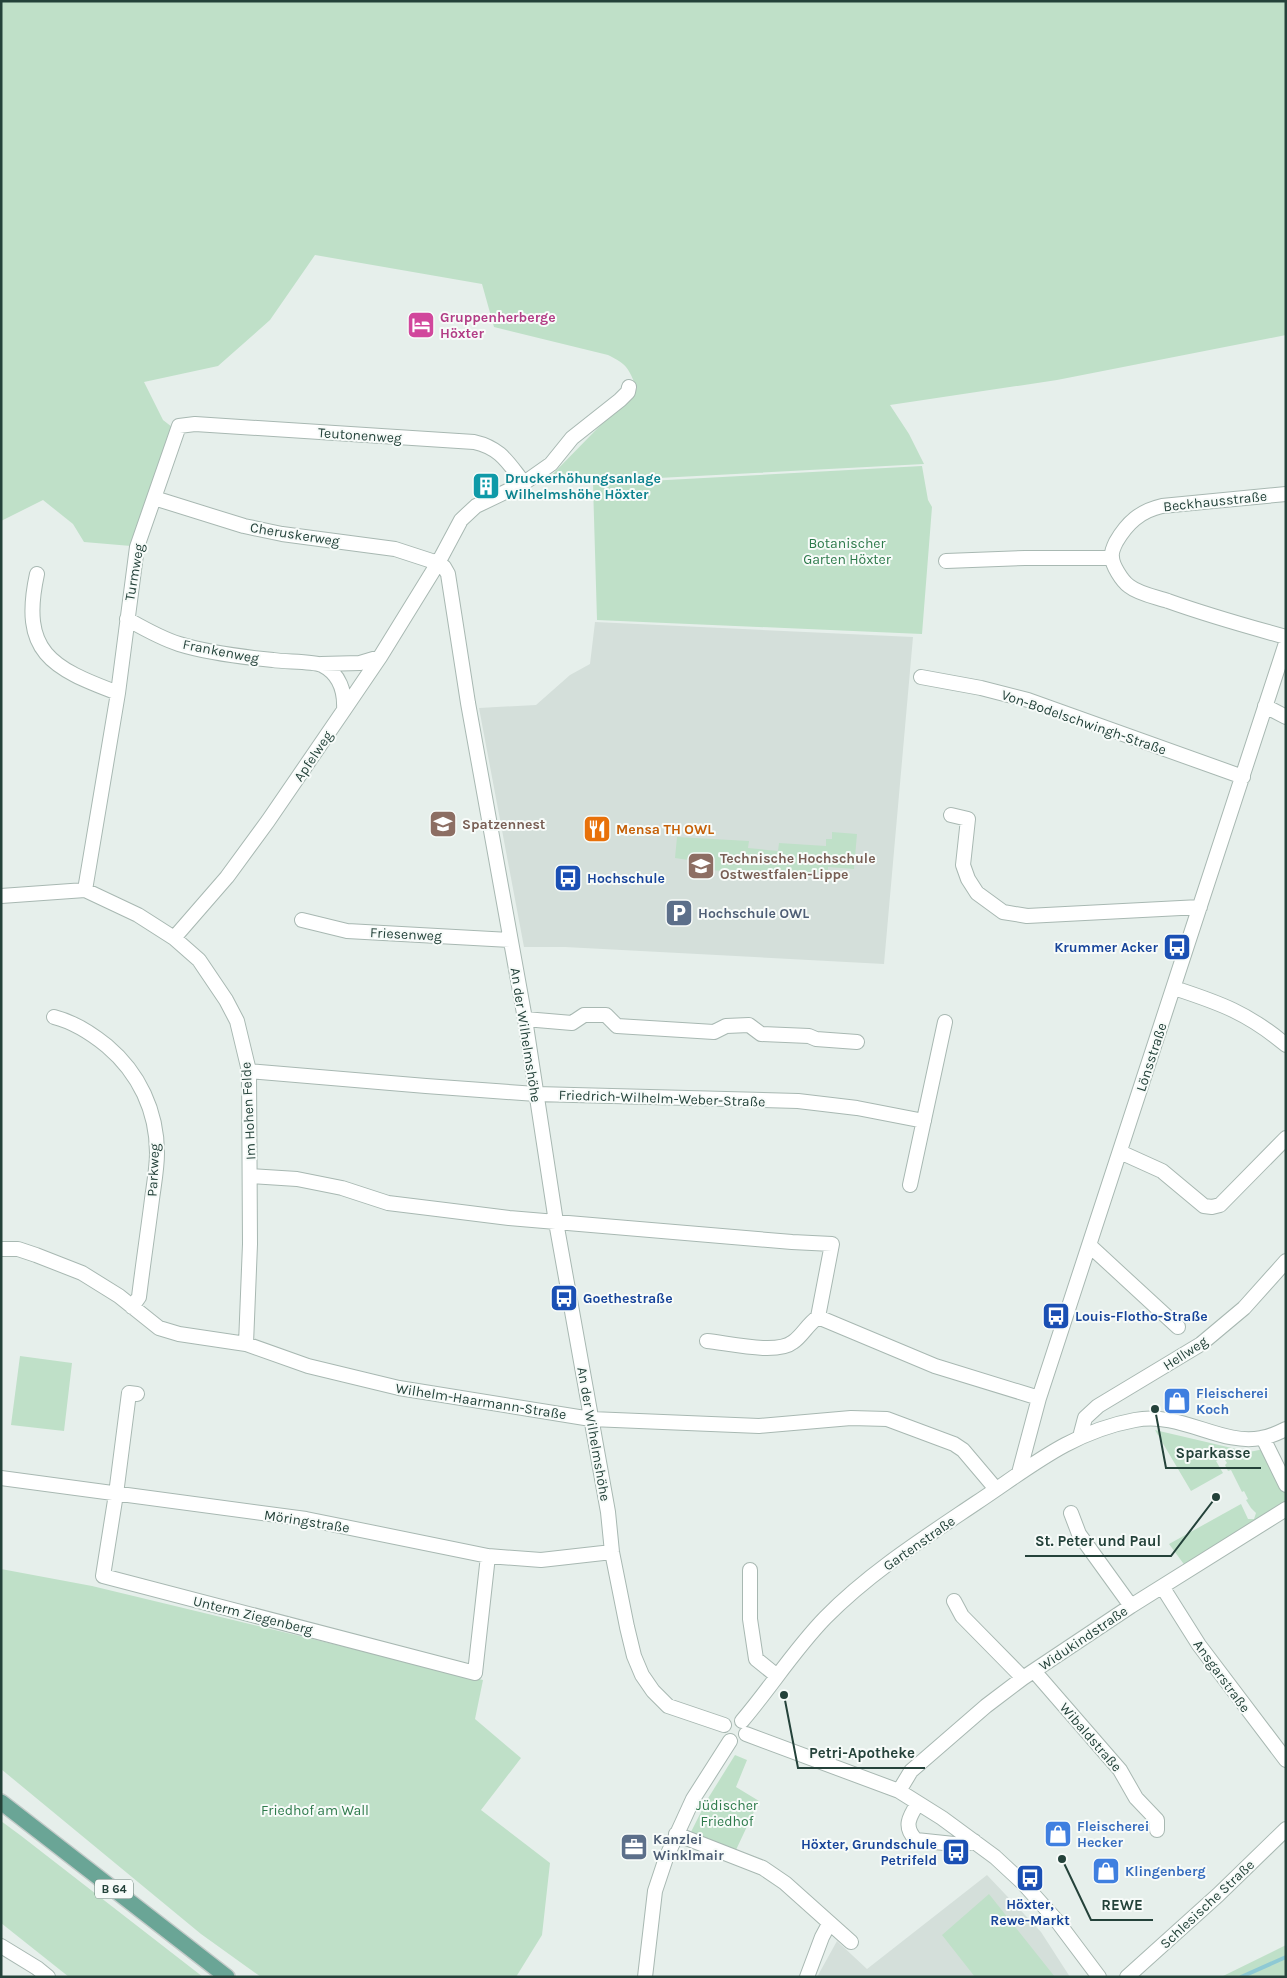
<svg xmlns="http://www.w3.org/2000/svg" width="1287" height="1978" font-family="Karla,sans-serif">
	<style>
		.built { fill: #d4dfda }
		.green { fill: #bfe0c8 }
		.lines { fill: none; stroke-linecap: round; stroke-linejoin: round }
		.stream { stroke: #8ec9d4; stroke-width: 4 }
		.street-casing { stroke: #a8b8b2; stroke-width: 16 }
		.primary-casing { stroke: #c2cac8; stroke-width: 18 }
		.street { stroke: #fff; stroke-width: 14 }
		.primary { stroke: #6aa596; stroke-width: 15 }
		.labels { text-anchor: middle; stroke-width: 4; stroke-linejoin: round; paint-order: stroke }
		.shield { fill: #f7fbf9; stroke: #637a73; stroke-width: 1 }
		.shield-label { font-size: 12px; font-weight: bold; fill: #24423a }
		.hotel-label { font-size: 14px; font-weight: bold; fill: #b23c85; stroke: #f7fbf9; text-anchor: start }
		.street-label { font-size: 14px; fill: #24423a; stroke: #f7fbf9 }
		.culture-label { font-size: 14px; font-weight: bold; fill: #0d838f; stroke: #f7fbf9; text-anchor: start }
		.park-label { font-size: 14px; fill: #2d7a4b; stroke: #f7fbf9 }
		.education-label { font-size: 14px; font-weight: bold; fill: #785e54; stroke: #f7fbf9; text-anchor: start }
		.food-label { font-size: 14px; font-weight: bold; fill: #c56008; stroke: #f7fbf9; text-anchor: start }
		.transit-label { font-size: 14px; font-weight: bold; fill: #164399; stroke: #f7fbf9; text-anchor: start }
		.service-label { font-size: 14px; font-weight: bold; fill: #4e5e75; stroke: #f7fbf9; text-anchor: start }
		.shop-label { font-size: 14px; font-weight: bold; fill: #366cbe; stroke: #f7fbf9; text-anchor: start }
		.leader { fill: none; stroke: #24423a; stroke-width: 2 }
		.callout-dot { fill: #24423a; stroke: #f7fbf9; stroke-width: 2 }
		.callout-label { font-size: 15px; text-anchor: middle; font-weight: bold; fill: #24423a; stroke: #f7fbf9; stroke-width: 4; stroke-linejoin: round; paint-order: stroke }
	</style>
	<rect width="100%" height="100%" fill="#e6efeb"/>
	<path class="built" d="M595 622 913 637 884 964 565 947H524L479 708 536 705 570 675 590 664Z
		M987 1875 1041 1932 1070 1977H817L837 1941 867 1969Z"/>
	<path class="green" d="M1 1H1286V335L1057 380 890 405 909 434 924 464 543 484 637 388C628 368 628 365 608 355L494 327 482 284 315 255 270 320 218 366 144 382 163 420 172 427 131 546 84 542 73 524 43 500 1 521Z
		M922 466 928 500 932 507 922 634 597 620 593 484Z
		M832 832 857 834 854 869 828 867V873L780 870V874L723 869 722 871 701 869 702 862 675 858 677 837 749 841 748 848 778 851 779 843 826 846V839H832Z
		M20 1356 72 1363 64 1431 11 1425Z
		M1155 1430 1249 1452 1264 1449 1286 1493V1504L1186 1567 1169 1544 1241 1504 1248 1519H1254L1256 1513 1251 1508 1246 1500 1248 1499 1244 1491 1242 1492 1231 1470 1228 1471 1225 1465 1227 1463 1223 1457 1216 1461 1223 1473 1191 1491Z
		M1 1569 92 1586 483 1680 475 1719 521 1758 481 1810 550 1863 542 1935 516 1977H261L201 1934 1 1769Z
		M735 1755 747 1760 736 1787 759 1801 735 1852 690 1834 707 1800Z
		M1 1821 20 1835 203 1977H69L1 1923Z
		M989 1894 1055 1977H975L942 1935Z
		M1286 1945V1975L1281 1977H1221Z"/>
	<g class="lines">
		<path class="stream" d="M1241 1977 1286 1957"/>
		<g class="street-casing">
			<path id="street" d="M1286 494 1162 506C1140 511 1127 523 1116 542 1114 546 1111 552 1112 557 1112 565 1122 581 1129 586 1139 594 1156 597 1168 601 1207 615 1246 626 1286 637
				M154 498 244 526 282 534 395 549 438 563 444 567 448 574 468 703 525 1019 556 1222 608 1512 612 1552 627 1627 634 1656 642 1675 653 1691 668 1706 724 1725
				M946 561 1025 558H1111
				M37 574C20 652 51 668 118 693
				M127 619C143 628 160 638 179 644 208 653 242 657 273 660 284 662 313 661 322 665 340 674 345 692 344 710
				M321 664 360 663 380 657
				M921 677 981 688 1028 700 1243 777
				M1265 706 1286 717
				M951 815 968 819 963 865 968 879 977 893 1003 912 1027 916 1200 907
				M85 890 118 693 137 547 179 426 195 424 474 442C501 448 508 463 524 483
				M1 896 85 890 138 915 174 938 199 960 226 1000 237 1021 249 1071 250 1244 246 1344
				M302 920 347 931 510 940
				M174 938 227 877 268 821 344 710 380 657 438 563 461 520 476 506 524 483 551 464 572 438 620 400 628 392 629 387
				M1174 988C1220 1003 1248 1013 1286 1045
				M54 1017C74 1022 91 1033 107 1046 139 1073 157 1111 157 1153 157 1168 154 1184 152 1199 148 1231 143 1264 139 1297L132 1307
				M525 1019 572 1023 584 1015H606L617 1026 714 1032 726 1026 749 1025 761 1034 809 1036 816 1039 857 1042
				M249 1071 426 1086 536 1094 798 1101 857 1108 924 1121
				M1120 1152 1162 1171 1204 1206 1212 1207 1220 1205 1286 1138
				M251 1176 297 1179 342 1188 388 1203 445 1210 509 1218 792 1242 832 1244 818 1317
				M910 1185 945 1022
				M1089 1245 1178 1327
				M1 1249H18L36 1255 82 1273 119 1296 159 1328 179 1334 246 1344 308 1366 399 1388 591 1419 759 1426 851 1418 887 1419 954 1444 963 1450 996 1489
				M707 1341C728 1343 777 1355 793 1342 802 1336 807 1325 818 1317L935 1366 1039 1398
				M137 1394 129 1393 116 1494 103 1576 475 1673 488 1556
				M1082 1435 1081 1433 1085 1418 1098 1406 1201 1344 1244 1308 1286 1261
				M1263 1438 1286 1485
				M1019 1473 1039 1398 1286 643
				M1 1478 306 1519 488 1556 541 1560 612 1552
				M1071 1513 1079 1534 1131 1606
				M750 1570V1619L756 1659 777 1676
				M1163 1588 1199 1645 1286 1760
				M954 1601 962 1616 1023 1678
				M1034 1671 1120 1770 1136 1798 1157 1820V1830
				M742 1721C771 1687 794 1650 825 1618 869 1573 924 1538 976 1503 1029 1468 1070 1432 1135 1420 1181 1411 1221 1446 1261 1438 1269 1437 1278 1433 1286 1429
				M746 1734 899 1791 942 1818 995 1857 1023 1883 1057 1921 1099 1977
				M899 1791 911 1771 986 1706 1023 1678 1131 1606 1286 1509
				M918 1803C909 1817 903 1827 916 1840L963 1845 974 1841
				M676 1834 763 1868 785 1883 851 1942
				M1 1946 37 1968 48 1977
				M645 1977 655 1891 666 1858 693 1799 730 1741
				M807 1977 822 1937 829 1924
				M1127 1977 1218 1895 1286 1829"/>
		</g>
		<g class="primary-casing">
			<path id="primary" d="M1 1802 227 1977"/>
		</g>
		<use href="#street" class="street"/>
		<use href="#primary" class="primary"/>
	</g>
	<defs>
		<g id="hotel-square" transform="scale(1.4375)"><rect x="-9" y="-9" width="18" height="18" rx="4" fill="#d1479c" stroke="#f7fbf9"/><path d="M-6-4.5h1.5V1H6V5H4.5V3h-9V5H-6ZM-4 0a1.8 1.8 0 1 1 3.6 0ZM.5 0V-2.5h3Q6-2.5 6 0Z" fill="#fff"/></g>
		<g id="building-square" transform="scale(1.4375)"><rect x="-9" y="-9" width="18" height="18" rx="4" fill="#0f9aa8" stroke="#f7fbf9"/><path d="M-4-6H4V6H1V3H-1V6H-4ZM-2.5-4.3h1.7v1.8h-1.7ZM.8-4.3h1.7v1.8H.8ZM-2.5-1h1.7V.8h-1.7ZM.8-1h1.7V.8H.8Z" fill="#fff"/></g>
		<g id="school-square" transform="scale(1.4375)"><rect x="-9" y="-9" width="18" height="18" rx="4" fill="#8d6e63" stroke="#f7fbf9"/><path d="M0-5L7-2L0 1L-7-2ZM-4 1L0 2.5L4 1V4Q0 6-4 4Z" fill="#fff"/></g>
		<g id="restaurant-square" transform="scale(1.4375)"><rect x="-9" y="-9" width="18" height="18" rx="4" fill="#e8710a" stroke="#f7fbf9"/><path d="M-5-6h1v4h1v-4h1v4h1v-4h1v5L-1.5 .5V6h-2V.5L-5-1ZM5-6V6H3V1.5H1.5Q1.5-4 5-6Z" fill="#fff"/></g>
		<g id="university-square" transform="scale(1.4375)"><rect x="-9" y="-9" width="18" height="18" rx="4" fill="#8d6e63" stroke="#f7fbf9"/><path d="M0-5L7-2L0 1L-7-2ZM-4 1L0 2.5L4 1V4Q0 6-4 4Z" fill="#fff"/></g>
		<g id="bus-square" transform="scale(1.4375)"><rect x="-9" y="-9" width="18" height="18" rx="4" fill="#1a4fb4" stroke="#f7fbf9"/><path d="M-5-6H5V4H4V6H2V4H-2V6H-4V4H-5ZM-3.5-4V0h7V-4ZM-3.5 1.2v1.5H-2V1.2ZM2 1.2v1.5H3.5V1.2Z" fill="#fff"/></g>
		<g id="parking-square" transform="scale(1.4375)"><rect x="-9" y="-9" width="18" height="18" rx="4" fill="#5c6f8a" stroke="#f7fbf9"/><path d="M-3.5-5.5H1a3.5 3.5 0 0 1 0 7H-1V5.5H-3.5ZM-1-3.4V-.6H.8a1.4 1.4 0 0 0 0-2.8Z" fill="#fff"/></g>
		<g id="shop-square" transform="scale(1.4375)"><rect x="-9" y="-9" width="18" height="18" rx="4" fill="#3f7fe0" stroke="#f7fbf9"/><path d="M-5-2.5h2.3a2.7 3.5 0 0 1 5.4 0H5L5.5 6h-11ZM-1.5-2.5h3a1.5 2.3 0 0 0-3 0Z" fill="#fff"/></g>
		<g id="office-square" transform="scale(1.4375)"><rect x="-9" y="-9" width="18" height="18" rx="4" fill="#5c6f8a" stroke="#f7fbf9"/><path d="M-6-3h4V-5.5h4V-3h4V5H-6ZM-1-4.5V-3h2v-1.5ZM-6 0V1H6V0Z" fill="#fff"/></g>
	</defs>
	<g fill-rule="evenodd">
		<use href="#hotel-square" x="421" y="325"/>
		<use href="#building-square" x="486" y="486"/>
		<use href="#school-square" x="443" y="824"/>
		<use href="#restaurant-square" x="597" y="829"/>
		<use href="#university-square" x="701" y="866"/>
		<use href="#bus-square" x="568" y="878"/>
		<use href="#parking-square" x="679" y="913"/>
		<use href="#bus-square" x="1177" y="947"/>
		<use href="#bus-square" x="564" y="1298"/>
		<use href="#bus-square" x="1056" y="1316"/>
		<use href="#shop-square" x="1177" y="1401"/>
		<use href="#shop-square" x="1058" y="1834"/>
		<use href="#office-square" x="634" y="1847"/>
		<use href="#bus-square" x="956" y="1852"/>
		<use href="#shop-square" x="1106" y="1871"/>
		<use href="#bus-square" x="1030" y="1878"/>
	</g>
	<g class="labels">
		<rect class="shield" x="95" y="1879.5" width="38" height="19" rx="4"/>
		<g class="shield-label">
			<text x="114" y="1893">B 64</text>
		</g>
		<g class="hotel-label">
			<text x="440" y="322">Gruppenherberge<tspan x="440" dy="16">Höxter</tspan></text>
		</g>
		<g class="street-label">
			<text transform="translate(360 435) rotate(4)" y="5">Teutonenweg</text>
			<text transform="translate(1215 501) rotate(-6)" y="5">Beckhausstraße</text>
			<text transform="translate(295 534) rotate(9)" y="5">Cheruskerweg</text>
			<text transform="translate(134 572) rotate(-80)" y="5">Turmweg</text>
			<text transform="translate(221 651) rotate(11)" y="5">Frankenweg</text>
			<text transform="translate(1084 722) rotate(19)" y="5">Von-Bodelschwingh-Straße</text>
			<text transform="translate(313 756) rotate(-56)" y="5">Apfelweg</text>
			<text transform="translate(406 934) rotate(3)" y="5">Friesenweg</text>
			<text transform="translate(526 1035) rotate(81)" y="5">An der Wilhelmshöhe</text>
			<text transform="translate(1151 1057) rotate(-72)" y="5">Lönsstraße</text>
			<text transform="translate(662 1098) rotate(2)" y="5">Friedrich-Wilhelm-Weber-Straße</text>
			<text transform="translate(248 1111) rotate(-93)" y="5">Im Hohen Felde</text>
			<text transform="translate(153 1170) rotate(-87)" y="5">Parkweg</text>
			<text transform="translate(1185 1353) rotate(-33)" y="5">Hellweg</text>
			<text transform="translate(481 1401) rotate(9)" y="5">Wilhelm-Haarmann-Straße</text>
			<text transform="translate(594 1434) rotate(80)" y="5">An der Wilhelmshöhe</text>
			<text transform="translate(307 1521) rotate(9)" y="5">Möringstraße</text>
			<text transform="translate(919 1543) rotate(-35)" y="5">Gartenstraße</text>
			<text transform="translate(253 1615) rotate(14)" y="5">Unterm Ziegenberg</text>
			<text transform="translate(1083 1638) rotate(-34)" y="5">Widukindstraße</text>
			<text transform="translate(1222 1676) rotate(54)" y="5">Ansgarstraße</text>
			<text transform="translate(1091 1737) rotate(49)" y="5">Wibaldstraße</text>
			<text transform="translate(1207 1904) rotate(-43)" y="5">Schlesische Straße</text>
		</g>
		<g class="culture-label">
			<text x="505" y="483">Druckerhöhungsanlage<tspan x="505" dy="16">Wilhelmshöhe Höxter</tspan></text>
		</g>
		<g class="park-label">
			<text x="847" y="548">Botanischer<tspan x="847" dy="16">Garten Höxter</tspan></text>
			<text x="727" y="1810">Jüdischer<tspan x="727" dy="16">Friedhof</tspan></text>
			<text x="315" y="1815">Friedhof am Wall</text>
		</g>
		<g class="education-label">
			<text x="462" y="829">Spatzennest</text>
			<text x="720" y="863">Technische Hochschule<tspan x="720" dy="16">Ostwestfalen-Lippe</tspan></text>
		</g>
		<g class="food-label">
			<text x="616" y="834">Mensa TH OWL</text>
		</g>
		<g class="transit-label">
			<text x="587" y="883">Hochschule</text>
			<text x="1158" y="952" text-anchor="end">Krummer Acker</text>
			<text x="583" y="1303">Goethestraße</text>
			<text x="1075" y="1321">Louis-Flotho-Straße</text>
			<text x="937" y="1849" text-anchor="end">Höxter, Grundschule<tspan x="937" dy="16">Petrifeld</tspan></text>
			<text x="1030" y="1909" text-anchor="middle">Höxter,<tspan x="1030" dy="16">Rewe-Markt</tspan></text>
		</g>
		<g class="service-label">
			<text x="698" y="918">Hochschule OWL</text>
			<text x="653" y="1844">Kanzlei<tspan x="653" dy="16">Winklmair</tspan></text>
		</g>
		<g class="shop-label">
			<text x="1196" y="1398">Fleischerei<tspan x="1196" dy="16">Koch</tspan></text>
			<text x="1077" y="1831">Fleischerei<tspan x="1077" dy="16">Hecker</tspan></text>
			<text x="1125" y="1876">Klingenberg</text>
		</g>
	</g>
	<path class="leader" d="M1155 1409L1166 1468H1261M1216 1497L1171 1556H1025M784 1695L798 1768H925M1062 1859L1091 1920H1153"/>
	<g class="callout-dot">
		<circle cx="1155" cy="1409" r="5"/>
		<circle cx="1216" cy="1497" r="5"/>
		<circle cx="784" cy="1695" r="5"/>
		<circle cx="1062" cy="1859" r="5"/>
	</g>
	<g class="callout-label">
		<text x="1213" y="1458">Sparkasse</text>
		<text x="1098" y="1546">St. Peter und Paul</text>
		<text x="862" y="1758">Petri-Apotheke</text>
		<text x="1122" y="1910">REWE</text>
	</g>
	<rect width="1287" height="1978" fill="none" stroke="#24423a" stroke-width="5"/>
</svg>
